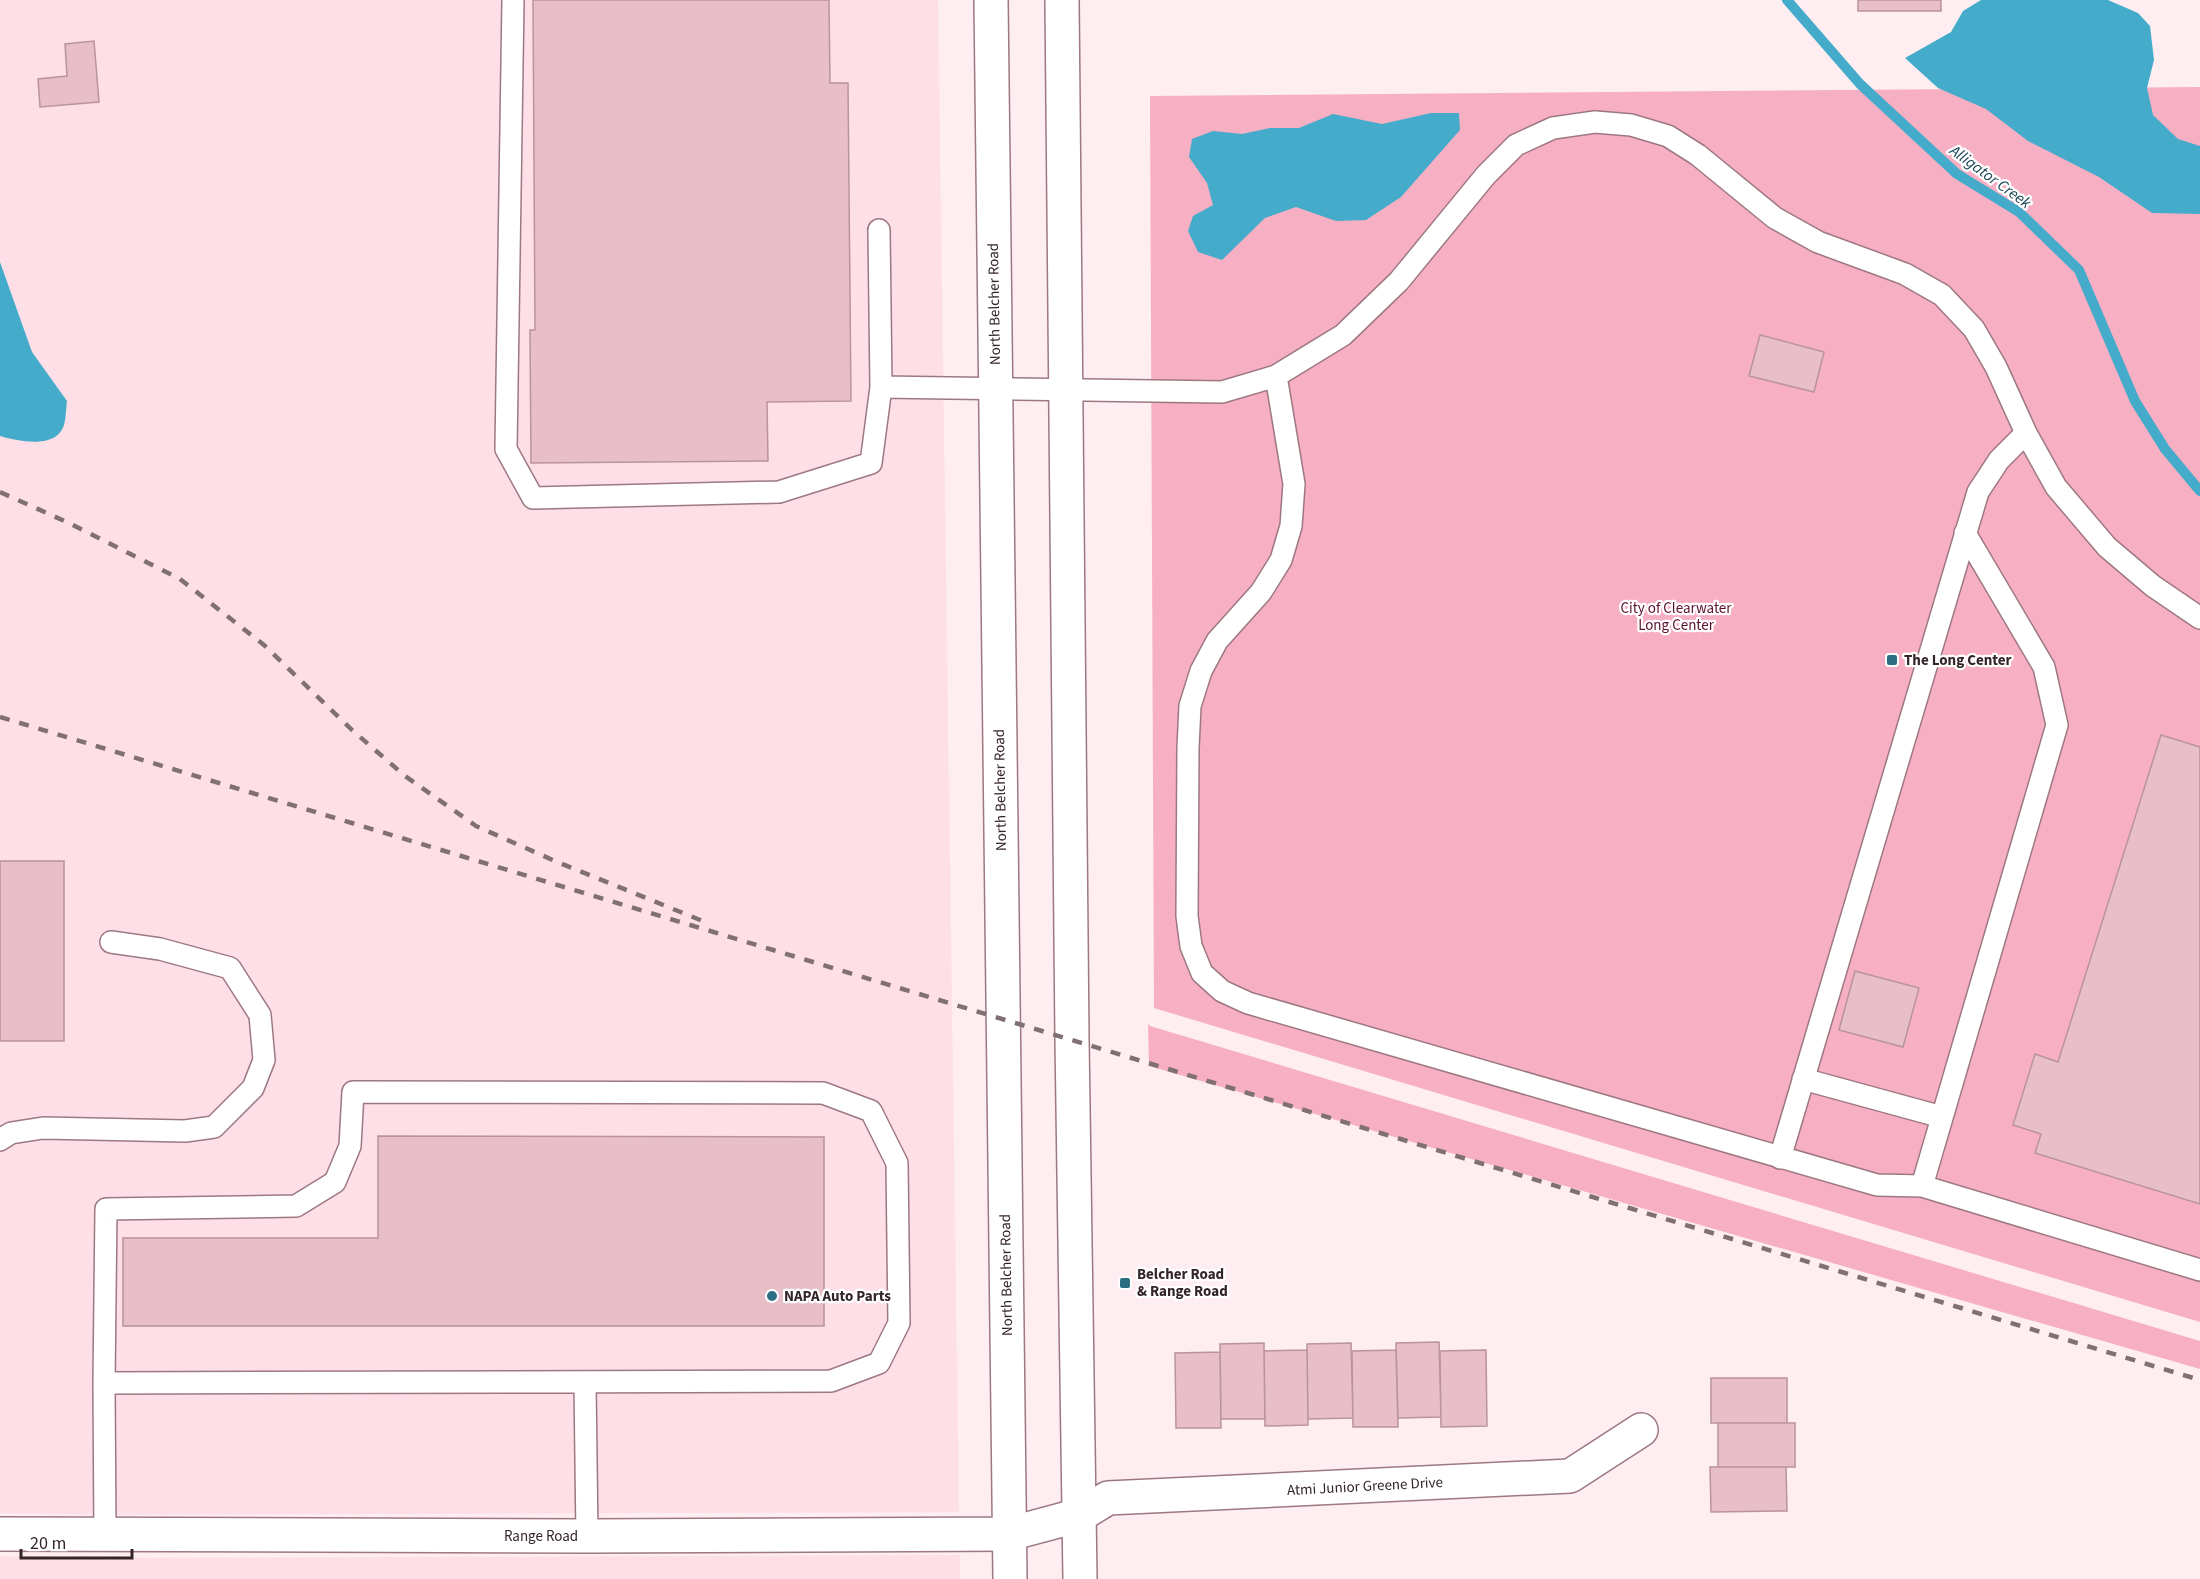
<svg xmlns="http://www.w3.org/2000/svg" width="2200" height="1579" font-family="'Source Sans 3',sans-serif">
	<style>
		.built { fill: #fedfe7 }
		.green { fill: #f7afc3 }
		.water { fill: #44acca }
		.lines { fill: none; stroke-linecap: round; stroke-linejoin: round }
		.stream { stroke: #44acca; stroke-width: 10 }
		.building { fill: #e8bfc9; stroke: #b9939d; stroke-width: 1.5 }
		.lane-casing { stroke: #9d7882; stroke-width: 24 }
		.street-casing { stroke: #9d7882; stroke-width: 36 }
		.secondary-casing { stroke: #9d7882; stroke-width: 36 }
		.lane { stroke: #fff; stroke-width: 21 }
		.street { stroke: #fff; stroke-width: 33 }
		.secondary { stroke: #fff; stroke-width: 33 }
		.rail { stroke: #807074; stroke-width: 4.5; stroke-dasharray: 10 10; stroke-linecap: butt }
		.poi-dot { fill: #2d6e82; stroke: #fff; stroke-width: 2 }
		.labels { text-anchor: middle; stroke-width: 4.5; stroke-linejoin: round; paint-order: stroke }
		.street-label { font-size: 15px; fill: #342529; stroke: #fff }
		.park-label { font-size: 15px; fill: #5b122f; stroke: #fff }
		.poi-label { font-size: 15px; font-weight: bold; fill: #342529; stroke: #fff; text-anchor: start }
		.water-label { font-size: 16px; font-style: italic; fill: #1a4755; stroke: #fff }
	</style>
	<rect width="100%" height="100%" fill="#feedf1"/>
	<path class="built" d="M0 0H938L959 1512 105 1515 0 1513Z
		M960 1555V1579H0V1556L105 1558Z"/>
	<path class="green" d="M2200 87V1322L1154 1008 1150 96Z
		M1148 1024 1150 1026 2200 1341V1369L1149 1066Z"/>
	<path class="water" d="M1981 0H2108L2138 13 2150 26 2154 60 2147 88 2153 115 2178 139 2200 146V214L2152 213 2099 177 2028 141 1986 109 1938 88 1905 58 1951 32 1963 11Z
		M1431 113H1459L1460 130 1401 197 1366 220 1336 221 1296 207 1265 218 1222 260 1198 252 1188 231 1193 216 1213 205 1207 183 1189 157 1192 139 1213 131 1242 134 1270 128H1299L1333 114 1382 124Z
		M0 262 32 352 67 401C66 408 66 418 64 425 56 450 18 441 0 436Z"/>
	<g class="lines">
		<path class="stream" d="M1787 0 1860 84 1957 174 2019 212 2079 270 2135 401 2165 449 2200 491"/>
	</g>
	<path class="building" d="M533 0H829L830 83H848L851 401 767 402 768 461 531 463 530 330H535Z
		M1858 0H1941V11H1858Z
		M94 41 99 102 40 107 38 79 67 76 65 44Z
		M1760 335 1824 352 1814 392 1749 376Z
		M2161 735 2200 747V1204L2035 1153 2041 1134 2013 1125 2035 1054 2058 1062Z
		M0 861H64V1041H0Z
		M1855 971 1919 988 1903 1047 1839 1030Z
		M378 1136 824 1137V1326H123V1238H378Z
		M1439 1342 1441 1417 1398 1418 1396 1343Z
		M1264 1343 1265 1419H1221L1220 1344Z
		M1351 1343 1353 1418 1308 1419 1307 1344Z
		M1307 1350 1308 1425 1265 1426 1264 1351Z
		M1396 1350 1398 1427H1353L1352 1351Z
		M1486 1350 1487 1426 1441 1427 1440 1351Z
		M1220 1352 1221 1428H1176L1175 1353Z
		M1711 1378H1787V1423H1711Z
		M1718 1423H1795V1467H1718Z
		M1710 1467H1786L1787 1511 1711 1512Z"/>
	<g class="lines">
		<g class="lane-casing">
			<path id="lane" d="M513 0 506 449 533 498 779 492 871 463 881 387 1222 392 1276 376 1343 335 1399 281 1486 175 1516 145 1553 128 1595 122 1631 125 1668 136 1698 155 1775 218 1818 242 1905 274 1942 295 1974 329 1996 367 2026 433 1999 460 1978 492 1780 1158
				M879 230 881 387
				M1276 376 1294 484 1291 526 1281 560 1261 592 1217 641 1201 671 1190 706 1188 748 1187 916 1191 946 1202 973 1222 991 1248 1003 1877 1185 1922 1186 2200 1270
				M2026 433 2056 487 2107 547 2153 586 2200 618
				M1803 1079 1942 1117
				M0 1140 11 1133 43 1128 185 1131 214 1127 253 1088 264 1060 260 1015 230 968 160 949 111 942
				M1922 1186 2057 725 2044 667 1965 533
				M104 1383 831 1381 879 1363 899 1323 897 1163 871 1111 823 1093 353 1092 350 1146 335 1182 296 1206 106 1209 104 1383 105 1536
				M585 1383 587 1536"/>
		</g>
		<g class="street-casing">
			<path id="street" d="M0 1534 587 1536 1009 1534 1080 1515 1108 1498 1570 1476 1641 1430"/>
		</g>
		<g class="secondary-casing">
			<path id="secondary" d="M991 0 1010 1579
				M1062 0 1072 1040 1080 1579"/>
		</g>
		<use href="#lane" class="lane"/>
		<use href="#street" class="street"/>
		<use href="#secondary" class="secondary"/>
		<path class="rail" d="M0 492 69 523 180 579 264 645 352 730 405 776 476 826 555 861 710 924
			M0 717 2200 1380"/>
	</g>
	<g class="poi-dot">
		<rect x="1886" y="654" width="12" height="12" rx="3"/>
		<rect x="1119" y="1277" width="12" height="12" rx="3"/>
		<circle cx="772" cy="1296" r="6"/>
	</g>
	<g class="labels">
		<g class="street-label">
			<text transform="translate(994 304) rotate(-91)" y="5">North Belcher Road</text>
			<text transform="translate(1000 790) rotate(-91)" y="5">North Belcher Road</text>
			<text transform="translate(1006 1275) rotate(-91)" y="5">North Belcher Road</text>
			<text transform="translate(1365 1486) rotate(-3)" y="5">Atmi Junior Greene Drive</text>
			<text x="541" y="1541">Range Road</text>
		</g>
		<g class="park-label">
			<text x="1676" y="613">City of Clearwater<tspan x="1676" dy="17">Long Center</tspan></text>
		</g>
		<g class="poi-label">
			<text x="1904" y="665">The Long Center</text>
			<text x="1137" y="1279">Belcher Road<tspan x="1137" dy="17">&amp; Range Road</tspan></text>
			<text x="784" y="1301">NAPA Auto Parts</text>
		</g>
		<g class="water-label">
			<text transform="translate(1991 176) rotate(36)" y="6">Alligator Creek</text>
		</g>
	</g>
	<path d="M21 1549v9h111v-9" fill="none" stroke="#342529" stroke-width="3"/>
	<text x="30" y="1549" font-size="18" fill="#342529" stroke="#ffffff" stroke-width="4.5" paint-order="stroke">20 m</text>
</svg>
